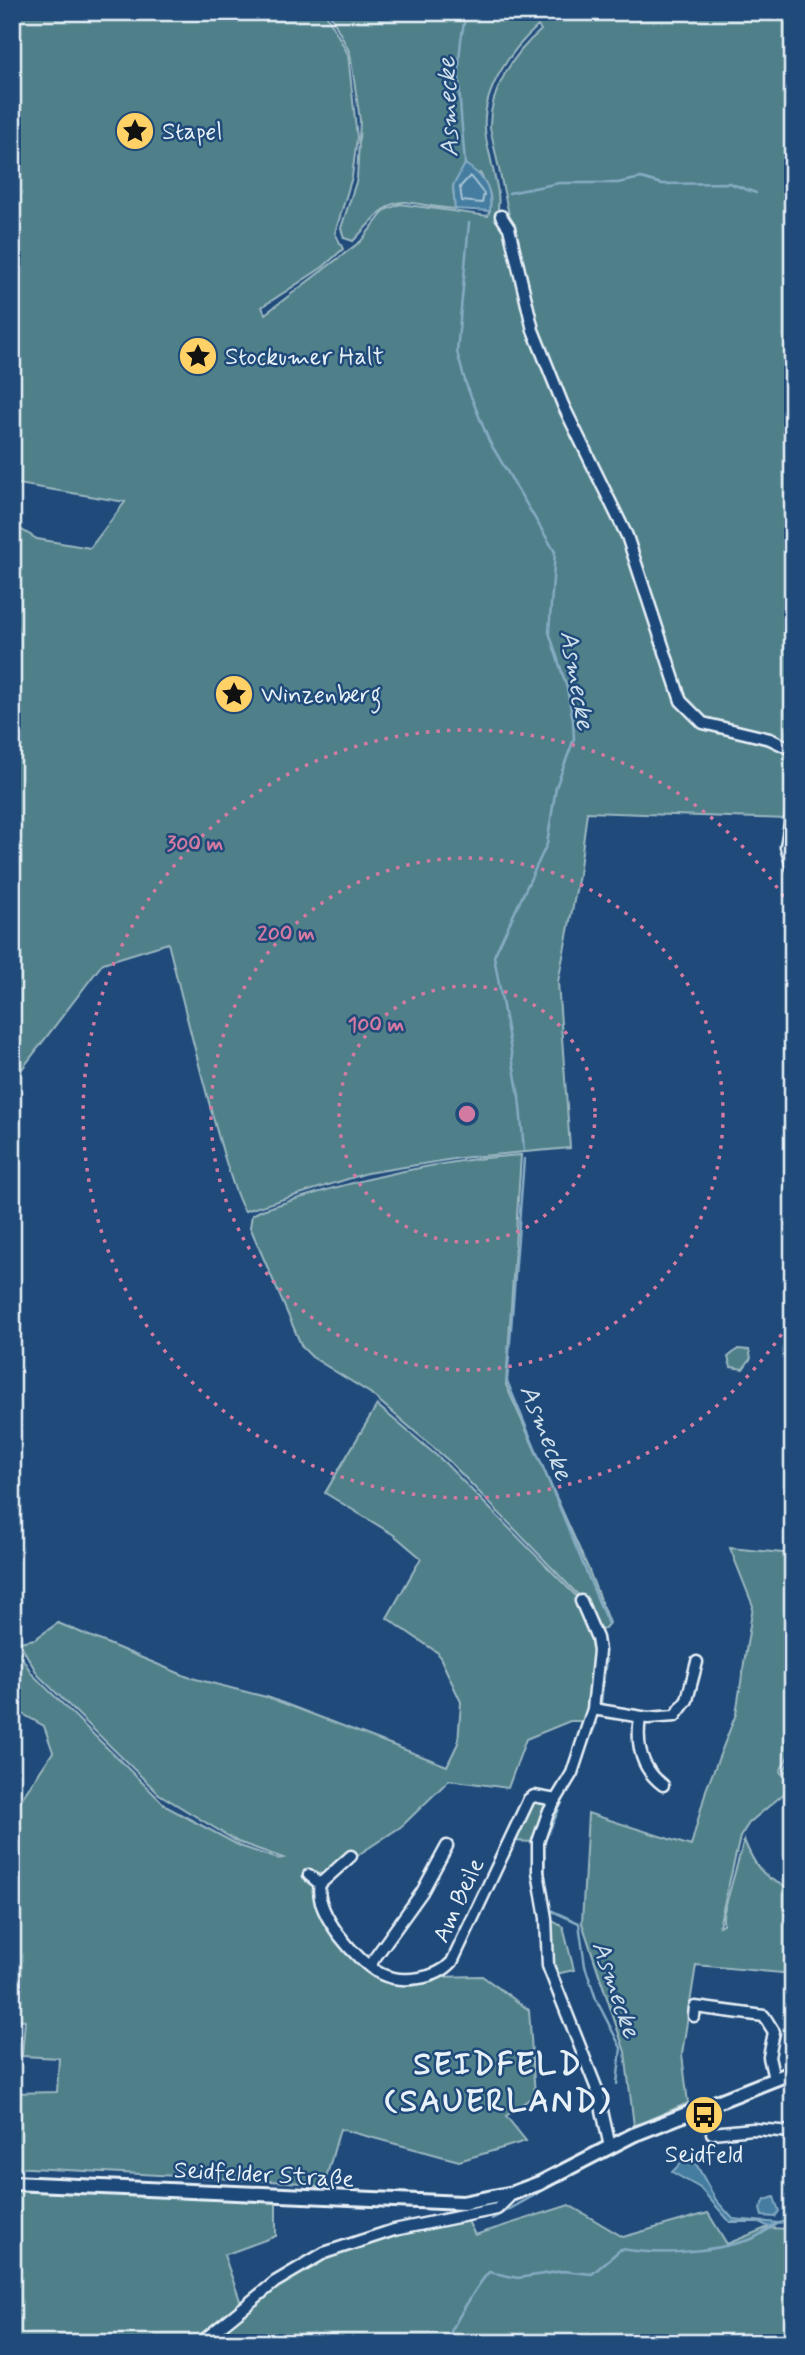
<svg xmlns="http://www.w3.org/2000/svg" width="805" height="2355" font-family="Mynerve,sans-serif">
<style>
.green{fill:#50808a;stroke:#9cb8c1;stroke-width:2;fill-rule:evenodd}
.water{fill:#457da0;stroke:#86abc3;stroke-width:2}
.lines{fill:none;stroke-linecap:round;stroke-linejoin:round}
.shore{stroke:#a7c3d5;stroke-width:2}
.stream{stroke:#86abc3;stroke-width:2.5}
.minor-casing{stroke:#e8f1f8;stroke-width:15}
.major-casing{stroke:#e8f1f8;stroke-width:18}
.minor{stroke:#1f4a7a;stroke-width:10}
.major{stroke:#1f4a7a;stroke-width:12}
.ring{fill:none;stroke:#d37aa2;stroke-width:3.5;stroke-dasharray:3.5 7}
.labels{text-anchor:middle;stroke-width:5;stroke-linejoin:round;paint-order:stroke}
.poi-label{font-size:24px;fill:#e8f1f8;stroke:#1f4a7a;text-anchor:start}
.street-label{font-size:24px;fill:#e8f1f8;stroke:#1f4a7a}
.water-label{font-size:26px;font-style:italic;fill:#d0e0eb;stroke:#1f4a7a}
.district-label{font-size:32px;font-weight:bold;letter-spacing:2px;fill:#e8f1f8;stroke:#1f4a7a}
.centre{fill:#d37aa2;stroke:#1f4a7a;stroke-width:3.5}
.ring-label{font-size:21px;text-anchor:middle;font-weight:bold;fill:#d37aa2;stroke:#1f4a7a;stroke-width:5;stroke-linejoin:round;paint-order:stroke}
</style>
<rect width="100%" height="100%" fill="#1f4a7a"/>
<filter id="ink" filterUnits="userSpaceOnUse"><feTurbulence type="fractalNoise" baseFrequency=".0143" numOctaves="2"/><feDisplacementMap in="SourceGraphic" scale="14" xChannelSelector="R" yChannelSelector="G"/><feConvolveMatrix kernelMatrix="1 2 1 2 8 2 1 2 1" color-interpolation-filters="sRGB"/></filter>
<g filter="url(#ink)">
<path class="green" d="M12 12H325L348 54 357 138 352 177 335 233 343 249 323 267 262 307 265 314 361 241 385 210 400 204 488 216C494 198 489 189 480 173L453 186 455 209C394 204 402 186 356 238L353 241 344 238 341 228 357 179 360 120 350 53 329 12H793V788L786 819 587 812 579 875 558 982 570 1148 460 1158 367 1173 245 1211C229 1195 178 980 168 943L103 963 12 1082V524L37 539 90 548 125 502 12 483ZM538 26 541 30C513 54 489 91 490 128L531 316 503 222 496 218C502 200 496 183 492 165 490 153 485 140 485 128 482 90 511 50 538 26Z
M521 1155 506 1385 588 1568 609 1623 604 1629 596 1631 583 1600 449 1461 370 1393 312 1357 302 1347 250 1227 252 1215 262 1210C345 1182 433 1160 521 1155Z
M738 1349 749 1350 751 1358 743 1369 731 1367 728 1357Z
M377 1405 444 1462 581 1601 595 1639 589 1721H570L526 1739 508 1788 449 1780 402 1826 326 1876 318 1873C307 1918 354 1949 382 1978L482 1976 529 2010 535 2095 506 2116 526 2141 459 2161 340 2129 323 2189 304 2183 12 2167V2093L57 2092 59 2058 22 2056 25 2020 12 2019V1813L53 1752 44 1726 12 1708V1641L32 1674 167 1807 240 1846 278 1859 283 1858 238 1842 159 1794 38 1675 19 1642 35 1639 58 1623 188 1677 270 1698 447 1766 458 1743 461 1702 438 1653 387 1618 421 1558 394 1535 325 1493Z
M730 1548 793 1554V1748L780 1771 782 1774 793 1754V1786L749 1823 740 1837 719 1926 723 1924V1915L744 1840C753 1862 762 1879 786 1886L793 1882V1974L696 1965 682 2054 688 2103 634 2126 625 2052 582 1923 588 1813 691 1846 706 1790 736 1714 753 1606Z
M534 1799 548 1801 533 1842 514 1841Z
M551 1920 563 1927 574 1970 556 1974 548 1937Z
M12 2189 276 2200V2236L224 2255 242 2306 315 2260 386 2235 467 2219 475 2235 569 2205 623 2237 708 2213 727 2244 766 2228 793 2229V2343H12Z"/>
<path class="water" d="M465 164C485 177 492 187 490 211L455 209 453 186Z
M683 2161 695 2162 716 2200 733 2219 779 2223 769 2227 759 2222H730L700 2188 672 2172Z
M774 2197 779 2211 775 2217 762 2216 760 2209 765 2200Z"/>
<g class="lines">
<path class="shore" d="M470 176 484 194 482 203 462 201 460 187Z"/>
<path class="stream" d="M465 165C462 115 452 61 467 12
M509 193 559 183H618L641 178 662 184 729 183 756 193
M469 223 457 352 466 384 489 441 555 552 549 632 567 688 573 721 574 739 556 787 547 844 494 956 519 1096 524 1150
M524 1159 507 1381 608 1624
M601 1703 606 1659
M581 1759 596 1724
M567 1791 544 1843 545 1882 550 1910 579 1923 585 1966 596 1999 621 2048 617 2084
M492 2219 606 2155
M447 2343C448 2332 480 2281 489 2272L518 2278 563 2271 592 2274 621 2249C661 2256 710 2252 749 2240 764 2235 778 2218 793 2221"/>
<g class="minor-casing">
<path id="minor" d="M501 216 509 228 533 330 563 405 627 536 681 701 703 723 770 739 793 750
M793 805 786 847 793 869
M581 1601 597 1638 599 1651 593 1709 572 1773 548 1813 538 1842V1872L546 1918 548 1966 598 2092 610 2147
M593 1709 648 1718 675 1716 687 1700 697 1662
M640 1718C636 1744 640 1768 663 1785
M309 1875 320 1884C313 1912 358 1963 381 1974 402 1984 437 1979 452 1962L529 1799 534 1796 556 1800
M320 1884 351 1856
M369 1966 422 1892 447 1846
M694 2016 695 2007 764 2016 774 2032 769 2057 774 2079
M712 2133 753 2129 793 2132
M200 2343 275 2282 324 2253 394 2230 497 2209 513 2193"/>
</g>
<g class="major-casing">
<path id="major" d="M12 2183 463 2203 513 2193 540 2183 633 2135 793 2072"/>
</g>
<use href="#minor" class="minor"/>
<use href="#major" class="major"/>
</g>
</g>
<g class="ring">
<circle cx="467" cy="1114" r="128"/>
<circle cx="467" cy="1114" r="256"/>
<path d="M793 1317A384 384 0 1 1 793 911"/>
</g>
<defs>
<g id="sight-disc" transform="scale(2.0125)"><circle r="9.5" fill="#ffd166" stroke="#1f4a7a"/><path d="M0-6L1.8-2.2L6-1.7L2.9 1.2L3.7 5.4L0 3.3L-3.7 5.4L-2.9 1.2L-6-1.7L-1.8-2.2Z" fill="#111"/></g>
<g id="bus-disc" transform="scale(2.0125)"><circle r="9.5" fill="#ffd166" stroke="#1f4a7a"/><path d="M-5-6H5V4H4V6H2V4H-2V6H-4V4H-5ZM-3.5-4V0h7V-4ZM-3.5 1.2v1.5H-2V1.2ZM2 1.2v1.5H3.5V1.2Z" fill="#111"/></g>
</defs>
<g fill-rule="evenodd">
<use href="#sight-disc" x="135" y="131"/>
<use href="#sight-disc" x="198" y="356"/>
<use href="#sight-disc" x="234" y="694"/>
<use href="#bus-disc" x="704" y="2115"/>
</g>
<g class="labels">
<g class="poi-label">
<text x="162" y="139">Stapel</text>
<text x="225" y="364">Stockumer Halt</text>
<text x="261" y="702">Winzenberg</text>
<text x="704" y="2162" text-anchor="middle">Seidfeld</text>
</g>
<g class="street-label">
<text transform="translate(458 1900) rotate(-65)" y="8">Am Beile</text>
<text transform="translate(264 2174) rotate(3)" y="8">Seidfelder Straße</text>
</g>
<g class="water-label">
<text transform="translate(447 107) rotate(-92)" y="9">Asmecke</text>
<text transform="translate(578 680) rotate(80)" y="9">Asmecke</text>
<text transform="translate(547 1432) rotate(68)" y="9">Asmecke</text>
<text transform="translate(617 1989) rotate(71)" y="9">Asmecke</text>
</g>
<g class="district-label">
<text x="498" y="2074">SEIDFELD<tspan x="498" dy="37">(SAUERLAND)</tspan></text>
</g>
</g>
<circle cx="467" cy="1114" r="10" class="centre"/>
<g class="ring-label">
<text x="195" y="850">300 m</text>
<text x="286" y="940">200 m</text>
<text x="376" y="1031">100 m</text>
</g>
<rect width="805" height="2355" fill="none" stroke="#1f4a7a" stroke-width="42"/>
<rect x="21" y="21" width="763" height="2313" fill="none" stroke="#e8f1f8" stroke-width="2.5" filter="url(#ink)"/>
</svg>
